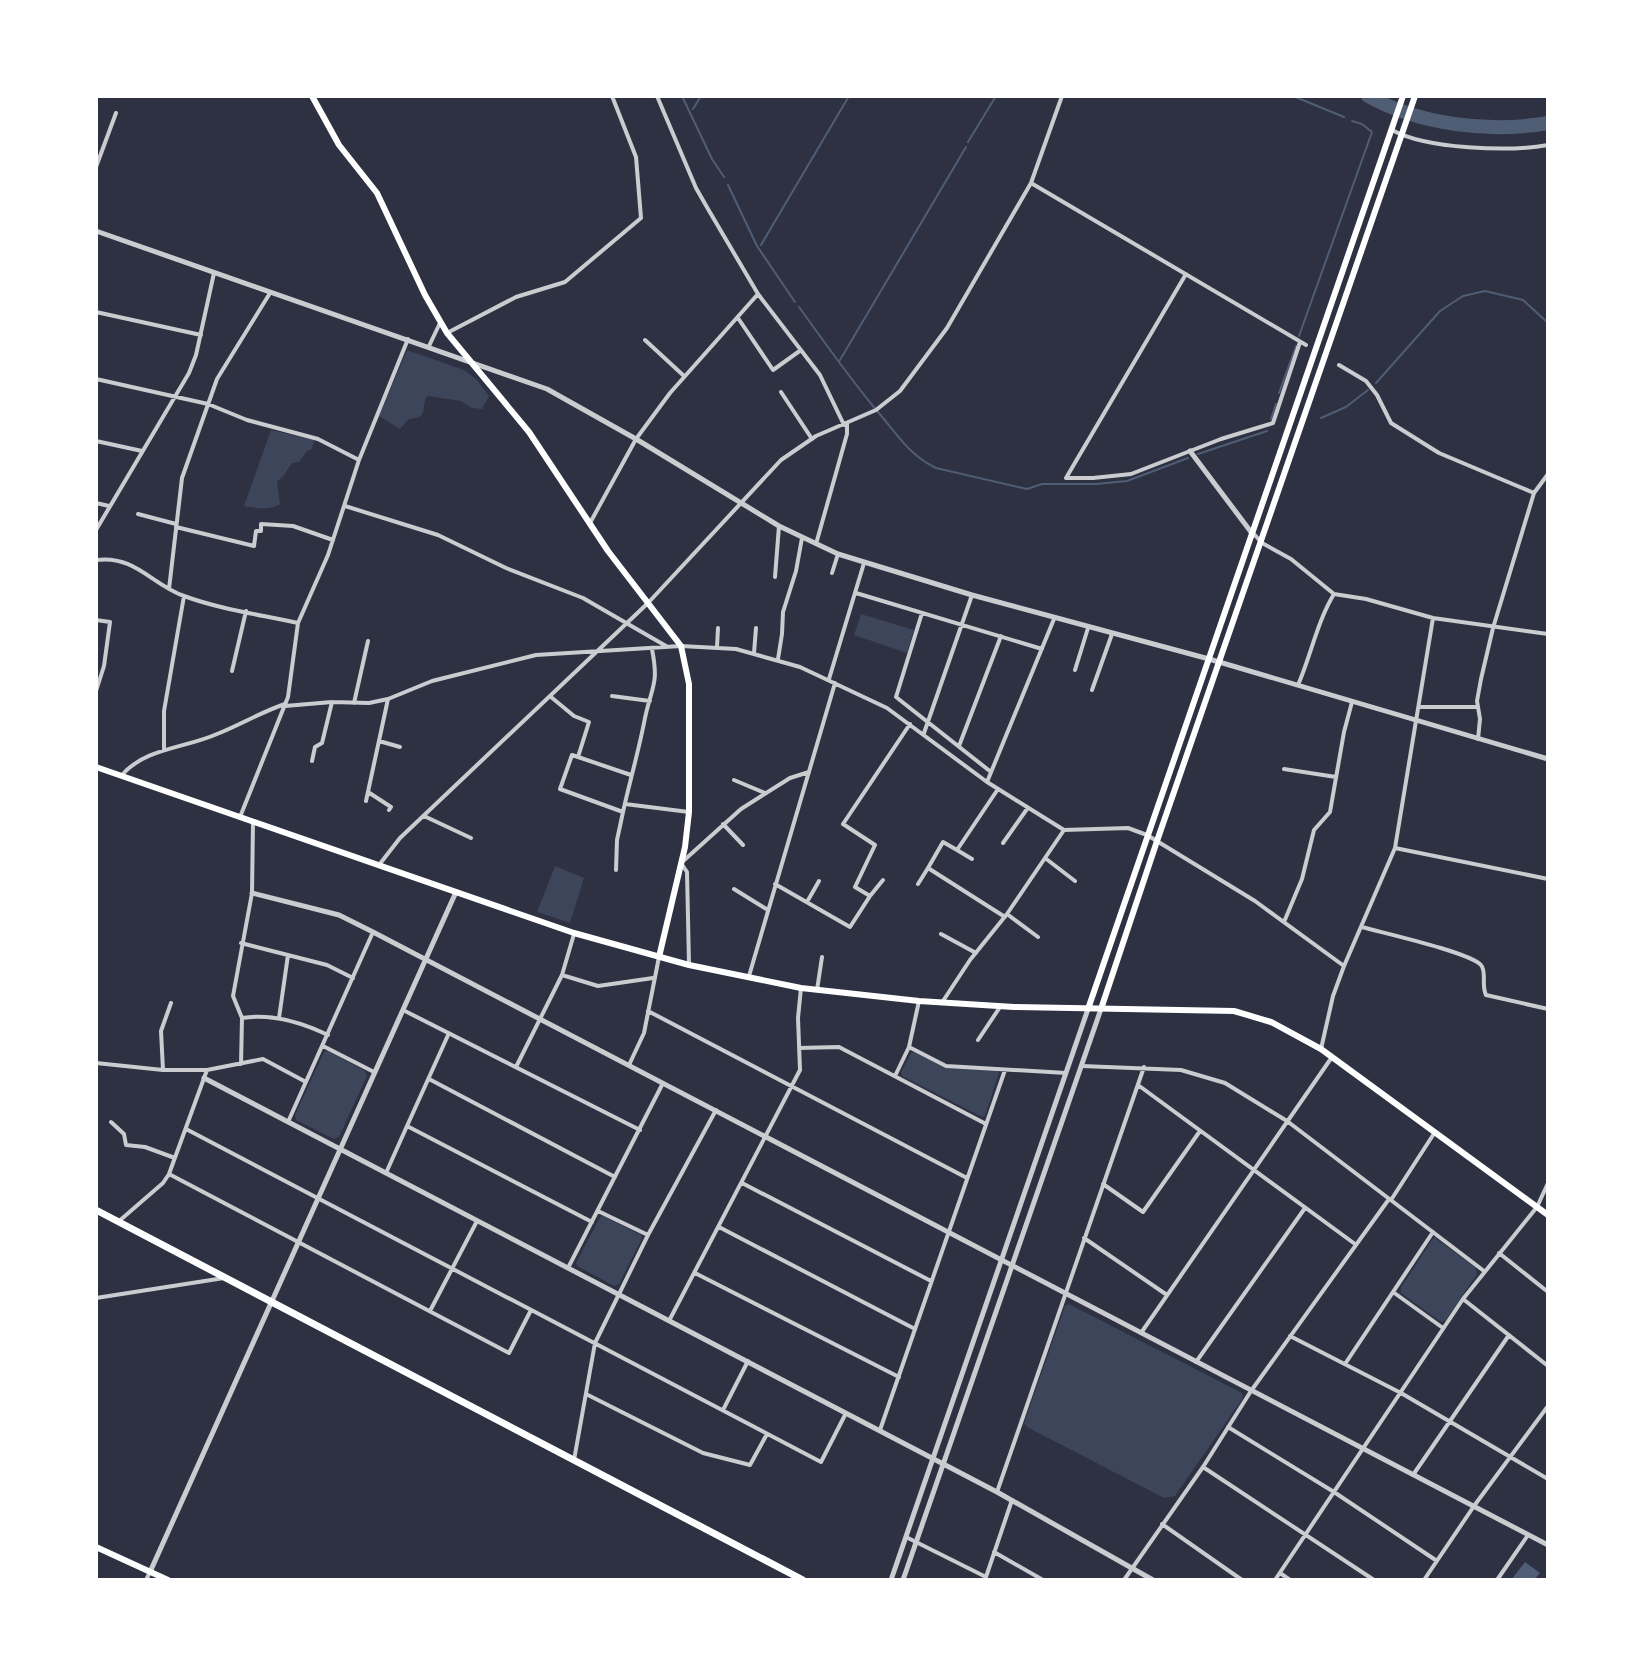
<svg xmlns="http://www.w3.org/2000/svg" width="1644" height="1676" font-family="Lato,sans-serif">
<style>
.green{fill:#3c4559}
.water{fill:#4f5d75}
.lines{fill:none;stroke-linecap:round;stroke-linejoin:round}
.stream{stroke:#4f5d75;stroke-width:2}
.river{stroke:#4f5d75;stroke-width:14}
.minor{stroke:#caccd0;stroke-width:4}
.tertiary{stroke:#caccd0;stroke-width:5}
.secondary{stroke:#fff;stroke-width:6}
.primary{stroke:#fff;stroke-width:6}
.trunk{stroke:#fff;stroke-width:7}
</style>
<rect width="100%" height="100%" fill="#2d3142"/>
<path class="green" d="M407 350 464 370 476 379 489 396 482 409 472 408 461 401 427 396C420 409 430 417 409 419L400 429 379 416Z
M271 430 314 440 312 449 307 451 299 462 292 463 282 478 277 481 280 504C271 511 255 508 244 506Z
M861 614 914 630 907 653 854 635Z
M555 866 584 878 570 923 537 912Z
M328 1051 365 1071 367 1076 339 1137 334 1139 296 1120 295 1115 324 1052Z
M914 1052 945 1068 997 1071 999 1073 985 1116 982 1117 902 1076 901 1072 911 1053Z
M603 1216 641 1235 642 1238 619 1284 614 1286 577 1266 576 1263 600 1217Z
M1434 1237 1475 1267 1477 1274 1446 1320 1441 1322 1401 1293V1287Z
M1069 1304 1242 1393 1243 1398 1175 1496 1164 1498 1027 1427 1024 1423 1065 1306Z"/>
<path class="water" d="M1525 1562 1540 1573 1534 1580H1511Z"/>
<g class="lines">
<path class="stream" d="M682 96 712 159 724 177
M1293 96 1344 117
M693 109 701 96
M968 142 996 96
M728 185 757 246 795 302
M761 245 849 96
M799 307C825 343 850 379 878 412 897 434 909 455 936 468L1027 489 1042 484H1096L1127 481 1188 458
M1299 336 1372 132 1362 124 1352 121
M840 360 966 147
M1376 383 1440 311 1463 296 1485 291 1523 300 1548 323
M1279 393 1296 346
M1321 418 1346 407 1368 390
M1271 419 1276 404
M1198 454 1267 431"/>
<path class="river" d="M1368 96C1420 125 1490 133 1548 123"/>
<path class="minor" d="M657 96 696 188 708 209 758 294 820 375 844 425
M1392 130C1426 149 1509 152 1548 145
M96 167 116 113
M1031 183 1306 345
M1186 274 1066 478H1093L1131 474 1221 439 1273 423 1300 342
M96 312 201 335
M738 318 773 370 801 350
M447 333 516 297 565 282 641 218 636 157 612 96
M645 340 684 376
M429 346 440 323
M1339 365 1366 381 1377 395 1391 423 1439 453 1534 493
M96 379 208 404 247 420 318 439 359 460
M781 392 812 439
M96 441 142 451
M96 503 109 506
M345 506 438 535 506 568 583 598 666 646
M138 514 176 524
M590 523 636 439 670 393 758 294
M176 527 254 546 256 531H261V524L293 526 333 540
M96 530 189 373 196 355 214 273
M1253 533 1262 543 1291 559 1334 594 1366 599 1433 618 1548 634
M816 544 847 434V424
M96 560C135 555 151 584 184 596 219 609 262 615 298 623
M832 573 838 554
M775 577 779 526
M169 589 182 478 217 379 270 293
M856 593 1042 649
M922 613 896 697 991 772
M96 620 110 622 104 666 96 691
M717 647 718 628
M754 653 756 628
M778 659 782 634 783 612 796 571 802 538
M1075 670 1088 628
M232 671 246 611
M829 679 864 563
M1298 685C1311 655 1317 622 1334 594
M1092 690 1112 634
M612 696 650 701
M551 697 574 716 589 722 578 757 572 755 560 789 623 812 617 840 616 870
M354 703 368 641
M285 706 332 702 369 703 388 699 432 681 536 655 681 646 736 649 800 667 887 708 987 782 1064 830 1128 828 1147 835 1255 901 1344 966
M1420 707H1477
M924 733 972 595
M1478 739 1480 719 1477 701 1481 679 1493 628 1534 493 1548 474
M379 741 400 747
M959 746 1001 636
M164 750V711L184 596
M578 757 631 775
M312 761 315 747 322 743 332 702
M1284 769 1336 777
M122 775C145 748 186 748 217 734 240 725 261 712 285 704
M734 780 765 793
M987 782 1054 619
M998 789 957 850 943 842 928 868 1005 917
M368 792 391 807 389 810
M366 801 388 699
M625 804 689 812
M623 812C630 780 639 750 645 718 652 685 659 685 652 649
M424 816 471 838
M240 817 288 697 298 623 328 555 359 460 408 339
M723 824 743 845
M1003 843 1027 809
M1395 848 1548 879
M957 850 972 859
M1045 858 1075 881
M379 865 400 838 648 603 781 460 816 436 876 410 900 391 947 328 1031 183 1062 96
M775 884 850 927 870 896 855 887 875 845 843 824 910 724
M918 884 928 868
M734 889 768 910
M870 896 883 880
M807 902 819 881
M1007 914 1038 937
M1284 922 1302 879 1314 830 1330 812 1344 732 1352 702
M1362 927C1383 933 1469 952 1481 965 1487 972 1481 985 1486 995L1548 1009
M941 934 976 953
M241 943 327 965 353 978
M689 964 687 872 681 863 741 809 790 778 809 772
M562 975 598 986 653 978
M749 976 835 683
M817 990 822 957
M943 1001 970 960 1007 914 1064 830
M403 1010 640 1130
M648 1011 967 1178
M242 1018C272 1013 301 1022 328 1035
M279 1018 288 955
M449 1033 407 1126 592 1222
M978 1040 1000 1007
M323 1046 374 1072
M909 1047 946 1066 1066 1073
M799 1048 839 1047 986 1124
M1321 1049 1333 996 1344 966 1395 848 1433 618
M96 1063 163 1070H207L263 1059 306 1082
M241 1064 242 1018 233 996 252 893 253 823
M629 1065 644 1033 659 957
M1082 1066 1181 1070 1225 1083 1287 1121 1484 1271
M516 1067 562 975 574 934
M163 1070 161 1031 171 1003
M895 1076 909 1047 919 1001
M429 1079 615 1177
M1138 1085 1355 1244
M111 1122 124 1134 126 1145 145 1147 175 1158
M288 1122 373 932
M186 1129 821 1462 846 1413
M386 1173 407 1126
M169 1174 509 1353 531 1310
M742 1183 931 1281
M1103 1184 1143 1212 1200 1131
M1391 1200 1435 1132
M598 1211 648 1235
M118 1222 163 1183 169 1174 207 1070
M719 1227 915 1329
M1084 1238 1167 1295
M1499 1253 1548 1292
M568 1268 663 1083
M695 1273 899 1377
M1393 1292 1443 1328
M96 1298 224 1278
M1463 1299 1548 1366
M430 1311 477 1221
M670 1319 800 1070 798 1018 801 988
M1141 1333 1332 1057
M1290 1336 1401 1393 1548 1479
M1196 1362 1305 1208
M1345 1364 1433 1232
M586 1394 703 1453 750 1465 767 1434
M723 1410 748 1361
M1228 1427 1334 1492 1437 1561
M880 1430 1005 1070
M574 1460 595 1343 648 1235 716 1110
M1203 1467 1374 1580
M1413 1475 1509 1335
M997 1492 1144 1067
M1162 1524 1242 1580
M906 1537 986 1577 1012 1500
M994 1552 1043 1580
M1280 1573 1290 1580
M146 1580 150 1572
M1124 1580 1203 1467 1251 1391 1389 1199
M1275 1580 1463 1299 1537 1207 1548 1183
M1424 1580 1474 1506 1548 1406
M1497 1580 1528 1535"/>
<path class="tertiary" d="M96 231 547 389 636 439 779 526 838 554 972 595 1209 659 1548 759
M1190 451 1251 532
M252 893 339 915 373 932 1548 1545
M204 1078 997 1492 1153 1580
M150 1572 456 892
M891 1580 1088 1009
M903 1580 1101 1009"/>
<path class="secondary" d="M312 96 339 145 377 193 425 295 447 333 529 432 608 551 681 646 689 684V812L685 847 659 957
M96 767 574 933 689 965 801 988 919 1001 1014 1007 1234 1011 1271 1022 1321 1049 1548 1215
M1088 1009 1403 96
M1101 1009 1157 841 1415 96"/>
<path class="primary" d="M96 1547 168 1580"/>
<path class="trunk" d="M96 1210 803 1580"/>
</g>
<rect width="1644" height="1676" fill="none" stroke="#ffffff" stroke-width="196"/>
</svg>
